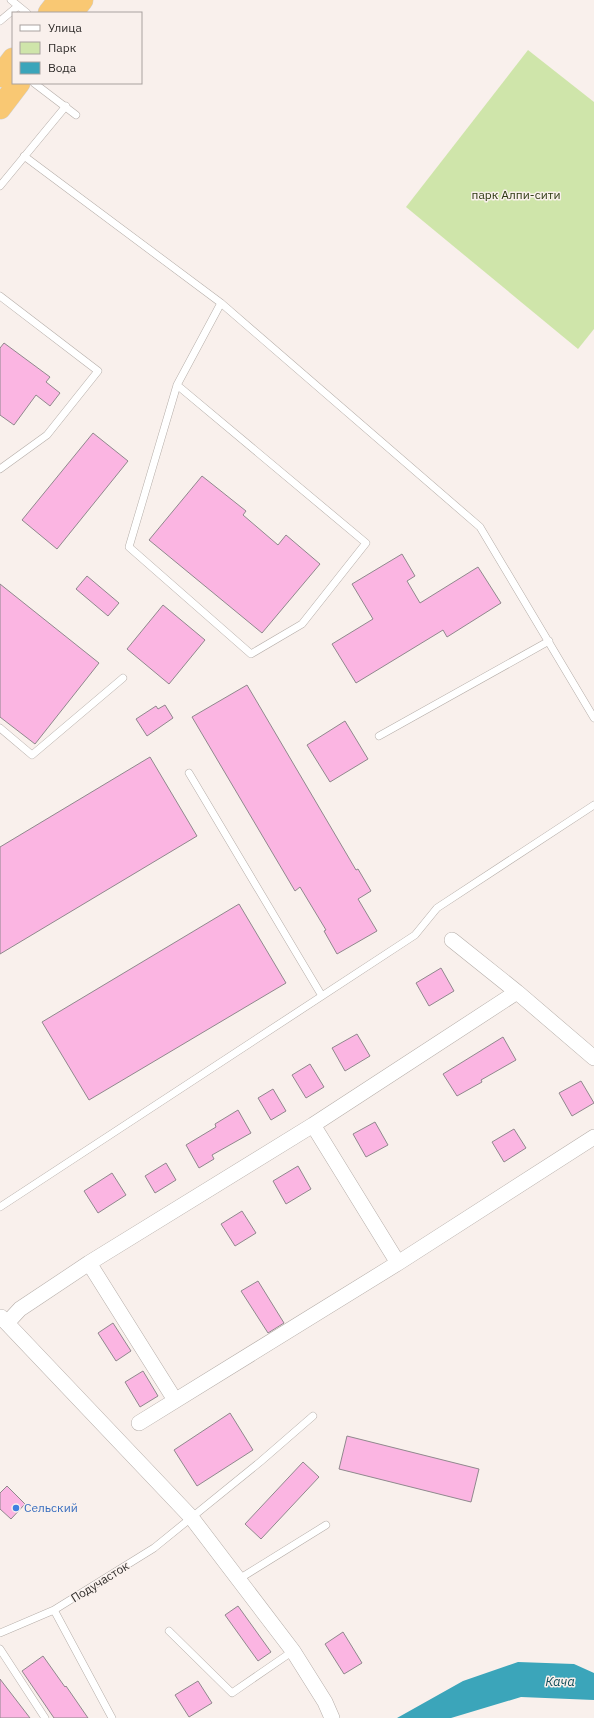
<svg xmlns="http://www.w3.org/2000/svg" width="594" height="1718" font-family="'IBM Plex Sans',sans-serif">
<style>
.green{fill:#cfe5aa}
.water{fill:#3ba5ba}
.building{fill:#fbb5e2;stroke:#90888d}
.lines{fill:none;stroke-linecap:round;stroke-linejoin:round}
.lane-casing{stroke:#b5ada8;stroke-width:8}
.street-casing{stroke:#b5ada8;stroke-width:16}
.highway-casing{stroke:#d1d1d0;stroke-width:23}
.lane{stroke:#fff;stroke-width:7}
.street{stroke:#fff;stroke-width:15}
.highway{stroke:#f9c873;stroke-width:22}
.shop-dot{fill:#3f7fe0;stroke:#f9f0ec;stroke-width:1.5}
.labels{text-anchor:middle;stroke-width:3;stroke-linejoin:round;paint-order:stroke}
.park-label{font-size:12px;fill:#2c3811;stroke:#f9f0ec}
.shop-label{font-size:12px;fill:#366cbe;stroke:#f9f0ec;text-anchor:start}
.street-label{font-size:12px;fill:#302d2b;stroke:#f9f0ec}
.water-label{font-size:13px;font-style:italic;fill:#15505c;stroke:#f9f0ec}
</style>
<rect width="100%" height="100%" fill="#f9f0ec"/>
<path class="green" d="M528 50 594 102V329L578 349 406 207Z"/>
<path class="water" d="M518 1662 574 1664 594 1673V1700L521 1697 451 1718H397L463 1681Z"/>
<path class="building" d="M4 343 50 377 46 382 60 393 50 406 36 395 14 425 0 415V348Z
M93 433 128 461 57 549 22 520Z
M202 476 246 511 243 515 278 545 286 535 320 564 262 633 149 540Z
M402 554 415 576 407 581 420 603 478 567 501 603 447 637 443 630 356 683 332 644 373 619 352 584Z
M87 576 119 603 108 616 76 589Z
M0 584 99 663 35 744 0 717Z
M163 605 205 640 169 684 127 649Z
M247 685 356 870 358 869 371 891 358 899 377 931 337 954 324 931 326 930 300 887 295 891 192 717Z
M165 705 173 718 147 736 136 719 156 706 158 709Z
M345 721 368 759 330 782 307 745Z
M150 757 197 836 0 954V847Z
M239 904 286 983 89 1100 42 1022Z
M441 968 454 991 429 1006 416 983Z
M357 1034 370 1056 345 1071 332 1048Z
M503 1037 516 1060 481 1080 482 1082 457 1096 443 1074Z
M310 1064 324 1087 306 1098 292 1075Z
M581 1081 594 1103 572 1116 559 1093Z
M273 1089 286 1111 271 1120 258 1098Z
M238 1110 251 1133 212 1155 214 1159 199 1168 186 1145 216 1127 215 1124Z
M375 1122 388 1145 366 1157 353 1134Z
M514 1129 526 1148 504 1162 492 1142Z
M166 1163 176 1180 155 1193 145 1176Z
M298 1166 311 1189 286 1204 273 1181Z
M112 1173 126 1195 98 1213 84 1191Z
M242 1211 256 1233 235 1246 221 1224Z
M258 1281 284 1323 268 1333 241 1291Z
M113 1323 131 1351 116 1361 98 1333Z
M143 1371 158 1396 140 1407 125 1382Z
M230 1413 253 1450 197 1486 174 1450Z
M347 1436 479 1469 471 1502 339 1469Z
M303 1462 319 1477 261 1539 245 1524Z
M7 1486 25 1504 11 1519 0 1509V1493Z
M238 1606 271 1652 258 1661 225 1615Z
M343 1632 362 1663 344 1674 325 1644Z
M43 1656 65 1687 66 1686 88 1718H54L22 1671Z
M0 1679 30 1718H0Z
M198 1681 212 1703 189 1717 175 1695Z"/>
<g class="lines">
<g class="lane-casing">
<path id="lane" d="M11 0 27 13
M0 21 18 6
M34 83 76 115
M24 156 221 303 480 527 594 718
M0 186 66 106
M0 296 98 371 47 435 0 469
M177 385 366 543 302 624 251 654 129 547 177 385 221 303
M0 728 32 755 123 678
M379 736 549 641
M189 773 322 996
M0 1207 415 935 437 908 594 805
M239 1579 326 1525
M54 1610 112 1718
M169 1631 232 1693 293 1651
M0 1633 54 1610 154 1548 260 1462 313 1416
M0 1649 45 1718"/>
</g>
<g class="street-casing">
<path id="street" d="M452 940 517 992 594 1058
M313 1125 398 1263
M89 1263 175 1400
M1 1317 191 1517 293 1651 325 1702 332 1718
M7 1323 20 1309 89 1263 313 1125 517 992
M139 1423 398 1263 594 1137"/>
</g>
<g class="highway-casing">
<path id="highway" d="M49 13 59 0
M72 13 82 0
M0 76 13 59
M0 108 19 83"/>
</g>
<use href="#lane" class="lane"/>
<use href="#street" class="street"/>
<use href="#highway" class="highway"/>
</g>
<circle class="shop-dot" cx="16" cy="1508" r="4"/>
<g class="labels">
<g class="park-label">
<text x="516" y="199">парк Алпи-сити</text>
</g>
<g class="shop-label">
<text x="24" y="1512">Сельский</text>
</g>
<g class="street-label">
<text transform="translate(100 1582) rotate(-32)" y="4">Подучасток</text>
</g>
<g class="water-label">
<text x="560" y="1686">Кача</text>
</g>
</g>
<rect x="12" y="12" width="130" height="72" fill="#f9f0ec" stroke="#a9a29f"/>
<rect x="20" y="25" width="20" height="6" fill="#ffffff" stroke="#a9a29f"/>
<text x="48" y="32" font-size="12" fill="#302d2b">Улица</text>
<rect x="20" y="42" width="20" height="12" fill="#cfe5aa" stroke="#a9a29f"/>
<text x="48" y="52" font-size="12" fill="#302d2b">Парк</text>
<rect x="20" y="62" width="20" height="12" fill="#3ba5ba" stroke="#a9a29f"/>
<text x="48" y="72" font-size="12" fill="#302d2b">Вода</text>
</svg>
